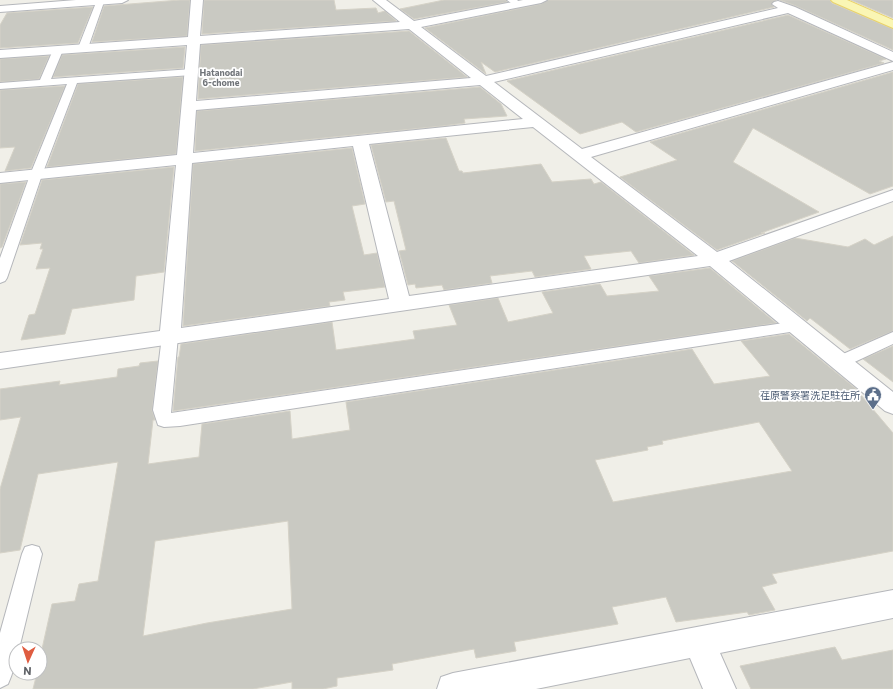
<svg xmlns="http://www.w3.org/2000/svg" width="893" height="689" font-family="Commissioner,'Noto Sans JP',sans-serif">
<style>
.building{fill:#c9c9c2;stroke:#d5d2c7;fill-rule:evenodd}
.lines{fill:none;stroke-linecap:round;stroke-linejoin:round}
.service-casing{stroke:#b5b7bb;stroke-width:2}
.minor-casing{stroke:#b5b7bb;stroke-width:2}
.primary-casing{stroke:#e9d269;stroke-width:2}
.service{fill:#fff;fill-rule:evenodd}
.minor{fill:#fff;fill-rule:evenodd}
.primary{fill:#faf6b4;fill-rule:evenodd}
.labels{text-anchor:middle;stroke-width:3.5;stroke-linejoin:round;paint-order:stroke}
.far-neighbourhood-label{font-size:9px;font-weight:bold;fill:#707479;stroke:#fff}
.service-label{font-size:10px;fill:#4e5e75;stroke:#fff;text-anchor:end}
</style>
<rect width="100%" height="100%" fill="#f0efe8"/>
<path class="building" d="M180 0H190L187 36 92 42 104 6Z
M204 0H334L336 10 376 8 378 13 385 11 396 21 202 34Z
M444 0H506L507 2 414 19 400 9Z
M548 0H776L771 4 774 7 495 72 481 62 486 74 425 28 541 4Z
M780 0H830L832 3 893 29V50L796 6Z
M851 0H893V18Z
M93 7 78 43 0 48V25L7 13Z
M788 15 886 59 879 61 884 63 636 132 622 122 580 134 507 81Z
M409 31 467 77 198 99 201 45Z
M185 47 183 68 53 77 62 55Z
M49 56 39 79 0 82V59Z
M893 72V186L870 194 753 128 733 162 819 212 761 233H765L717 250 620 177 677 160 650 142Z
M183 77 176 154 47 167 78 84Z
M65 86 31 168 5 171 15 147 0 148V90Z
M480 87 501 104 507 116 464 119 465 123 442 126 195 151 197 111Z
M446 138 459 171H462L463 173 541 164 552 182 591 179 594 184 601 182 694 255 639 263 631 251 584 256 591 269 535 277 532 271 490 276 492 283 444 290 442 285 416 288 415 284 408 285 399 251 406 250 394 201 386 202 371 145Z
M352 148 365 204 352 206 364 255 377 253 385 287 343 292 345 300 329 302 330 306 183 326 193 164Z
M174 167 164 272 136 276 134 300 72 309 65 334 21 340 29 315 35 314 50 268 36 269 43 249H40L42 243 20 245 42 180Z
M26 182 2 247 0 248V184Z
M893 236V331L850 349 810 318 807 321 732 261 795 238 848 247 865 239 874 245Z
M710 268 776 323 173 411 178 357H179L181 344 332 322 336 350 415 339 413 331 457 325 449 305 498 298 508 322 553 313 542 292 600 284 607 296 659 291 649 276Z
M789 334 855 388 893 433V551L772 574 777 583 762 587 775 610 749 615 747 612 676 622 666 597 612 607 618 624 514 642 516 651 476 658 474 649 392 664 393 670 337 678V686L323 689H292V682L253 689H33L37 673H40V658L52 604 75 601 79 584 98 581 118 462 38 474 20 550 0 553V489L21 417 0 420V389L60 381 59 385 117 377 118 369 139 366 140 363 158 361 152 410 155 420H153L148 464 199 457 202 424 290 411 292 439 350 430 346 402 692 349 714 384 770 376 741 341ZM759 422 792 471 613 502 595 460 648 450 647 447 663 444 662 441ZM288 521 292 609 207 623 143 636 155 541Z
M893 346V382L863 359Z
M835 647 842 660 893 650V689H751L740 666Z"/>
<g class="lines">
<g class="service-casing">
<path id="service" d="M97 0H102L104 2 88 48 86 50H80L78 48Z
M507 0H517L522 4 521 6H515Z
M58 47 63 50 51 79 192 69 197 72 192 75 77 83 42 175 7 278 5 281 0 283V258L30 175 67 84 0 89V83L40 80 53 50Z
M797 321 803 322 805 326 803 330 180 426 164 427 158 425 153 410 162 336 164 332 170 331 176 332 178 336 171 413Z
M893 332V344L846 366 840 368 834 366 832 362 834 358Z
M32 545 39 547 42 554 19 649H16C16 662 13 673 8 684L0 688V633L22 554 25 547Z"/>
</g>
<g class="minor-casing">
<path id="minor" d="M76 0H128L122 3 0 12V6Z
M191 0H203L200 36 400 22 373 0H386L414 21 523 0H547L541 3 421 27 486 76 778 8 772 4 774 2 778 1 795 7 893 52V61L788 13 494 82 582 149 893 62V70L591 157 717 252 893 190V201L729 261 893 392V414L885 411 710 266 0 369V353L160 331 176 165 0 183V173L177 155 187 45 0 58V50L188 37ZM409 29 471 78 196 101 200 44ZM480 85 523 119 193 153 196 110ZM533 127 698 256 409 296 369 144ZM353 146 389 299 181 328 192 163Z
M893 590V618L720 653 736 689H703L690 658 536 689H437L441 677 453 673Z"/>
</g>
<g class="primary-casing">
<path id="primary" d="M831 0H847L893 20V28L833 2Z"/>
</g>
<use href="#service" class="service"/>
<use href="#minor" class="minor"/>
<use href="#primary" class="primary"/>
</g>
<defs>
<g id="civic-pin" transform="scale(0.9)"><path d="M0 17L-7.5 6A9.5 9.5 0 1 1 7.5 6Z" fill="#5c6f8a" stroke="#fff"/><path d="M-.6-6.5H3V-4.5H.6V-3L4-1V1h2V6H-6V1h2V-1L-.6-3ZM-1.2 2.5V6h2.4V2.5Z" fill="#fff"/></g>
</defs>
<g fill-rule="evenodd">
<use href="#civic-pin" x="873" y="395"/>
</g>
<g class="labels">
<g class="far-neighbourhood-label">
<text x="221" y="76">Hatanodai<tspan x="221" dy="10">6-chome</tspan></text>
</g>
<g class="service-label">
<text x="860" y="399">荏原警察署洗足駐在所</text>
</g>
</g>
<g transform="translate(28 661) rotate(183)"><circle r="19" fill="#ffffff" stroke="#bfc0c2"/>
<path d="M0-3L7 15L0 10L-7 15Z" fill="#df5c40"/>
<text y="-6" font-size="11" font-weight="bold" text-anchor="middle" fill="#5f6267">N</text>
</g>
</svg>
